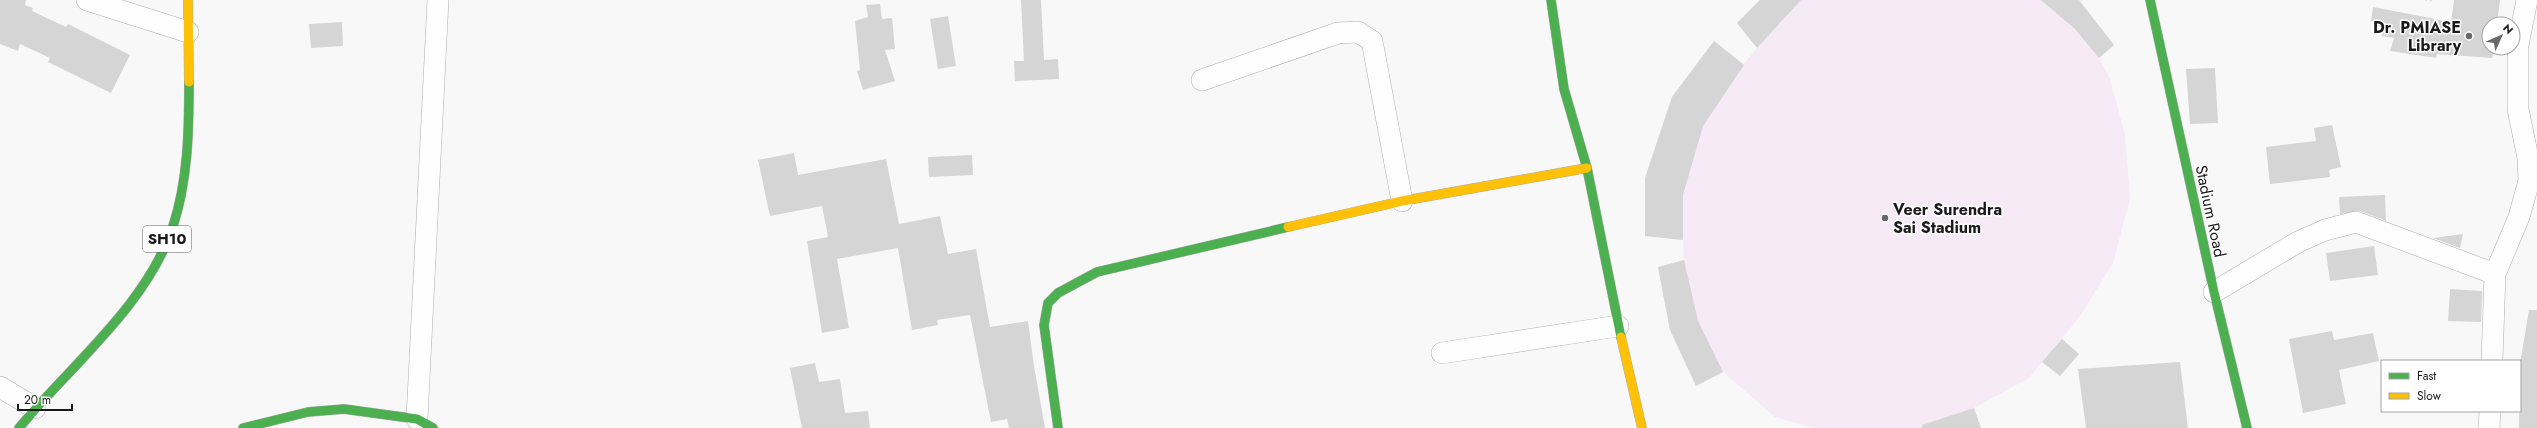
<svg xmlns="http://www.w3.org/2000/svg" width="2537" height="428" font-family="Jost,sans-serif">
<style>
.green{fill:#f5eaf5}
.building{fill:#d6d5d6}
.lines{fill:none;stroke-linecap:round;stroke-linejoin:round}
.street-casing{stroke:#afaeaf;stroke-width:22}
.fast-casing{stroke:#afaeaf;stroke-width:10}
.slow-casing{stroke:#afaeaf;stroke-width:10}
.path{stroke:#e4e3e4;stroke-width:2.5;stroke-dasharray:2 3;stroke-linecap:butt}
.street{stroke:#fefefe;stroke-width:21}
.fast{stroke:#4caf50;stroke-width:9}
.slow{stroke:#ffc107;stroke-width:9}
.poi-dot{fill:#696869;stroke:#fff;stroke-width:1.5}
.labels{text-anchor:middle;stroke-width:3;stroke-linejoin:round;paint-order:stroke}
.shield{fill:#fff;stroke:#5f5f5f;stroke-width:1}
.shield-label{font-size:15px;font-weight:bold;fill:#1b1a1b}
.poi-label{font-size:16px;font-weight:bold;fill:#1b1a1b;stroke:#fff;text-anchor:end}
.street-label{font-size:16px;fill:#1b1a1b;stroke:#fff}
</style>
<rect width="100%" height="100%" fill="#f9f8f9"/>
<path class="green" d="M1760 0H2083L2066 21 2078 32 2094 19 2114 45 2099 58 2110 79 2125 135 2130 199 2113 263 2080 316 2062 339 2079 354 2060 376 2042 362 2029 378 1974 408 1981 428H1814L1775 417 1723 372 1696 386 1670 330 1658 267 1684 260 1683 240 1645 236V178L1672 97 1714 41 1744 64 1757 48 1737 23Z"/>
<path class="building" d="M0 0H26L25 5 33 8 32 11 66 27 68 24 130 55 111 93 48 62 50 58 20 44 18 51 0 44Z
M1021 0H1041L1044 60 1058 59 1059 79 1015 81 1014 61H1024Z
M1760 0H1801L1757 48 1737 23Z
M2041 0H2079L2114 45 2099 58 2075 29Z
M2454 0H2500L2497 24H2489V48H2494L2492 58 2437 54 2436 58 2390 51 2394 38 2382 36 2385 23 2371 21 2373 7 2451 22Z
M880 4 882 19 892 18 895 49 885 50 895 81 863 90 857 71 860 70 855 21 868 17 866 5Z
M948 16 956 66 938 69 930 19Z
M342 22 343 46 311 48 309 24Z
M1714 41 1744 65 1703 126 1683 195V240L1645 236V178L1672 97Z
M2215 68 2218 123 2190 124 2186 69Z
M2332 125 2341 167 2329 170 2330 177 2270 184 2266 147 2316 141 2314 128Z
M794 153 798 175 886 159 899 224 940 216 948 254 976 249 990 327 1028 321 1034 366 1045 428H1009L1007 419 991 422 970 315 937 320 938 325 912 330 898 248 837 259 849 328 822 333 807 241 828 237 822 206 770 216 758 160Z
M972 155 973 175 929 177 928 157Z
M2385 195 2386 221 2360 211 2340 214 2339 197Z
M2463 234 2460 248 2433 238Z
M2374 246 2378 275 2330 281 2326 253Z
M1684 260 1698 321 1723 372 1696 386 1670 330 1658 267Z
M2450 289 2482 291 2481 322 2448 321Z
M2529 310H2537V428H2519L2520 364Z
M2332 331 2334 340 2373 333 2379 361 2339 370 2346 404 2303 413 2289 339Z
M2062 339 2079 354 2060 376 2042 362Z
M2180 362 2188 428H2086L2078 369Z
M815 363 819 382 840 379 845 413 868 411 870 428H802L790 368Z
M1974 408 1981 428H1922V425Z"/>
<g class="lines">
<g class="street-casing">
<path id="street" d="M87 0 188 32
M1202 80 1338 33 1358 32 1372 41 1402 201
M2214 292 2298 242 2325 230 2356 222 2495 274
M1442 353 1618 326
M2492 361 2495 274 2519 217 2529 181 2528 158 2518 109V45L2527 0
M0 387 35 408
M417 419 438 0
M2489 428 2490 411"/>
</g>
<g class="fast-casing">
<path id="fast" d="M1551 0 1564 89 1587 168 1621 337
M2150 0 2214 292 2247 428
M19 428C70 366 148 304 173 226 188 181 189 130 189 82
M243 428 308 412 344 409 417 419 433 428
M1058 428 1044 325 1048 303 1058 293 1097 272 1288 227"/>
</g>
<g class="slow-casing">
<path id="slow" d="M188 0 189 82
M1288 227 1402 201 1587 168
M1621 337 1642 428"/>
</g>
<path class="path" d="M2425 0H2433"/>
<use href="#street" class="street"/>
<use href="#fast" class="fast"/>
<use href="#slow" class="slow"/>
</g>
<g class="poi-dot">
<circle cx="2469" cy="36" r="4"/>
<circle cx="1885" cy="218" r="4"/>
</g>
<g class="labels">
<rect class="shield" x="143" y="226" width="48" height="26" rx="3"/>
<g class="shield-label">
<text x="167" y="244">SH10</text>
</g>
<g class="poi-label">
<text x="2461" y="33">Dr. PMIASE<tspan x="2461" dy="18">Library</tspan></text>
<text x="1893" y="215" text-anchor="start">Veer Surendra<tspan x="1893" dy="18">Sai Stadium</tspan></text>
</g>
<g class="street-label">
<text transform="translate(2211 211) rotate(78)" y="6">Stadium Road</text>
</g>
</g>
<rect x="2381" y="360" width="140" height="52" fill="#ffffff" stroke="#a4a3a4"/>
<rect x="2389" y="373" width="20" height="6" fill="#4caf50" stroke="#a4a3a4"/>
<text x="2417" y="380" font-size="12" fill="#1b1a1b">Fast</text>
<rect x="2389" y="393" width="20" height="6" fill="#ffc107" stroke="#a4a3a4"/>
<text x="2417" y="400" font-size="12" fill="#1b1a1b">Slow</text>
<g transform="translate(2501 36) rotate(45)"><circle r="19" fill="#ffffff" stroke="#a4a3a4"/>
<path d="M0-3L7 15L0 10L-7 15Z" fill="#696869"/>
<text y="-6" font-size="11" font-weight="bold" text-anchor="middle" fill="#1b1a1b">N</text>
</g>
<path d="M18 404v6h54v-6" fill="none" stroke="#1b1a1b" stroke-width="2"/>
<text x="24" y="404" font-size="12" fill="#1b1a1b" stroke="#ffffff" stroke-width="3" paint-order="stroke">20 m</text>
</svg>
